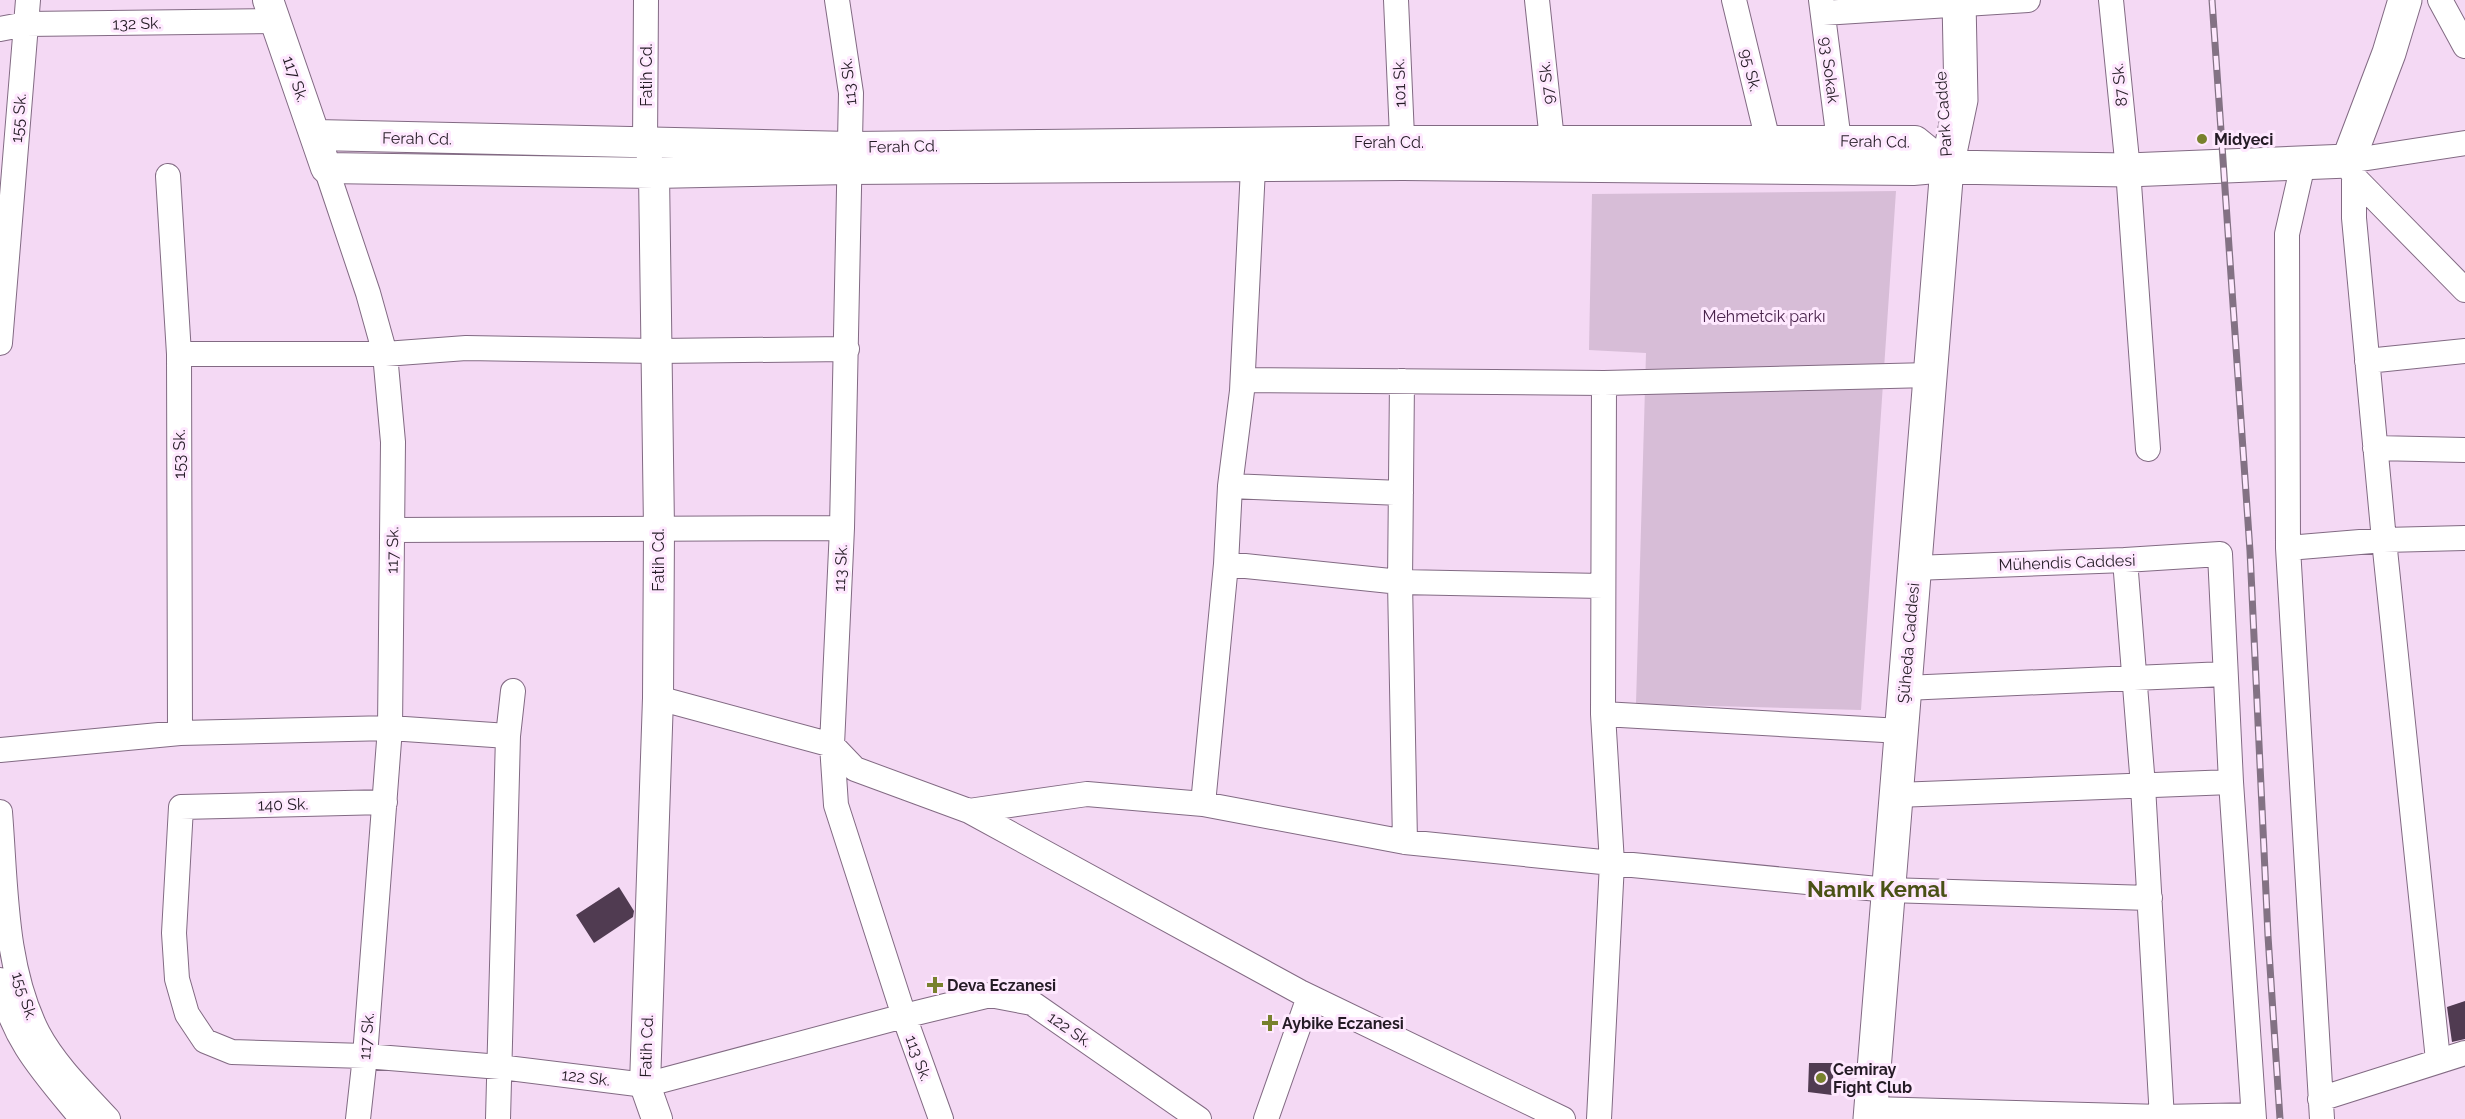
<svg xmlns="http://www.w3.org/2000/svg" width="2465" height="1119" font-family="Raleway,sans-serif">
<style>
.green{fill:#d7bdd7}
.building{fill:#503b51}
.lines{fill:none;stroke-linecap:round;stroke-linejoin:round}
.minor-casing{stroke:#826a83;stroke-width:26}
.tertiary-casing{stroke:#826a83;stroke-width:32}
.secondary-casing{stroke:#826a83;stroke-width:35}
.minor{stroke:#fff;stroke-width:24}
.tertiary{stroke:#fff;stroke-width:30}
.secondary{stroke:#fff;stroke-width:33}
.rail-casing{stroke:#837284;stroke-width:7}
.rail{stroke:#fee8fe;stroke-width:4.5;stroke-dasharray:14;stroke-linecap:butt}
.poi-dot{fill:#78812d;stroke:#fee8fe;stroke-width:2}
.labels{text-anchor:middle;stroke-width:6;stroke-linejoin:round;paint-order:stroke}
.street-label{font-size:16px;fill:#241b25;stroke:#fee8fe}
.poi-label{font-size:16px;font-weight:bold;fill:#241b25;stroke:#fee8fe;text-anchor:start}
.park-label{font-size:16px;fill:#48224a;stroke:#fee8fe}
.district-label{font-size:22px;font-weight:bold;fill:#4a5116;stroke:#fee8fe}
</style>
<rect width="100%" height="100%" fill="#f4d9f4"/>
<path class="green" d="M1896 191 1861 710 1636 704 1646 353 1589 350 1592 194Z"/>
<path class="building" d="M619 887 634 911 633 917 594 943 576 915Z
M2465 1001V1039L2452 1042 2447 1007Z
M1809 1063H1834L1832 1095 1808 1092Z"/>
<g class="lines">
<g class="minor-casing">
<path id="minor" d="M646 0 645 144 650 159
M837 0 851 93 842 528 832 745 836 805 904 1016 941 1119
M1396 0 1403 159
M1537 0 1554 159
M1734 0 1768 141
M1821 0 1839 141
M2111 0 2128 170 2148 449
M2440 0 2465 46
M1823 13 2028 0
M0 29 26 24 275 21
M2303 164 2287 234 2288 548 2322 1119
M326 168 368 293 385 354 393 442 390 728 365 1056 358 1119
M168 176 179 354 180 733
M2354 177 2465 290
M0 343 28 0
M179 354H385L466 348 657 351 847 349
M2367 361 2465 351
M1243 380 1604 383 1930 375
M1402 381 1400 582 1405 842
M2375 448 2465 450
M1230 486 1401 493
M393 530 842 528
M2288 548 2384 540 2465 538
M2125 560 2143 786 2162 1119
M1226 564 1400 582 1603 586
M1914 568 2125 560 2220 554 2231 782 2254 1119
M1905 688 2225 674
M658 698 832 745 855 769 969 811 1300 992 1563 1119
M1603 714 1901 731
M0 750 180 733 390 728 508 736
M1896 795 2231 782
M385 802 181 807 174 933 177 979 187 1014 205 1041 232 1052 365 1056 500 1067 645 1085 904 1016 990 995 1032 1003 1199 1119
M1203 804 1226 564 1230 486 1242 391 1253 168
M969 811 1087 794 1203 804 1405 842 1612 863 1888 890 2150 898
M0 812C6 885 4 966 38 1033 55 1065 84 1093 108 1119
M0 980C11 1039 45 1074 82 1119
M2438 1060 2384 540 2354 218V177L2348 161 2465 143
M2320 1099 2465 1053
M1871 1109 2162 1117 2253 1115
M498 1119 508 736 513 691
M1266 1119 1309 997
M1599 1119 1612 863 1603 714 1604 383"/>
</g>
<g class="tertiary-casing">
<path id="tertiary" d="M268 0 326 168 654 173 850 169 1403 165 1913 170 1947 167
M316 135 851 147 1402 141H1915L1947 167
M654 173 659 529 658 698 645 1085 657 1119"/>
</g>
<g class="secondary-casing">
<path id="secondary" d="M1947 167 2128 170 2348 161 2389 53 2405 0
M1870 1119 1947 167 1961 100 1959 0"/>
</g>
<use href="#minor" class="minor"/>
<use href="#tertiary" class="tertiary"/>
<use href="#secondary" class="secondary"/>
<g class="rail-casing">
<path id="rail" d="M2212 0 2250 551 2268 936 2280 1119"/>
</g>
<use href="#rail" class="rail"/>
</g>
<g class="poi-dot">
<circle cx="2202" cy="139" r="6"/>
<path d="M932 976h6v6h6v6h-6v6h-6v-6h-6v-6h6z"/>
<path d="M1267 1014h6v6h6v6h-6v6h-6v-6h-6v-6h6z"/>
<circle cx="1821" cy="1078" r="6"/>
</g>
<g class="labels">
<g class="street-label">
<text transform="translate(137 23) rotate(-1)" y="6">132 Sk.</text>
<text transform="translate(1751 70) rotate(76)" y="6">95 Sk.</text>
<text transform="translate(1830 70) rotate(83)" y="6">93 Sokak</text>
<text transform="translate(646 75) rotate(-90)" y="6">Fatih Cd.</text>
<text transform="translate(296 79) rotate(71)" y="6">117 Sk.</text>
<text transform="translate(848 82) rotate(-96)" y="6">113 Sk.</text>
<text transform="translate(1399 83) rotate(-92)" y="6">101 Sk.</text>
<text transform="translate(1546 83) rotate(-96)" y="6">97 Sk.</text>
<text transform="translate(2119 85) rotate(-96)" y="6">87 Sk.</text>
<text transform="translate(1943 114) rotate(-94)" y="6">Park Cadde</text>
<text transform="translate(18 118) rotate(-85)" y="6">155 Sk.</text>
<text transform="translate(417 138) rotate(1)" y="6">Ferah Cd.</text>
<text transform="translate(1875 141) rotate(1)" y="6">Ferah Cd.</text>
<text x="1389" y="148">Ferah Cd.</text>
<text transform="translate(903 146) rotate(-1)" y="6">Ferah Cd.</text>
<text transform="translate(179 454) rotate(-90)" y="6">153 Sk.</text>
<text transform="translate(392 550) rotate(-89)" y="6">117 Sk.</text>
<text transform="translate(658 560) rotate(-90)" y="6">Fatih Cd.</text>
<text transform="translate(2067 562) rotate(-2)" y="6">Mühendis Caddesi</text>
<text transform="translate(840 568) rotate(-87)" y="6">113 Sk.</text>
<text transform="translate(1908 643) rotate(-85)" y="6">Şüheda Caddesi</text>
<text transform="translate(283 804) rotate(-1)" y="6">140 Sk.</text>
<text transform="translate(25 996) rotate(72)" y="6">155 Sk.</text>
<text transform="translate(1070 1029) rotate(35)" y="6">122 Sk.</text>
<text transform="translate(366 1036) rotate(-85)" y="6">117 Sk.</text>
<text transform="translate(646 1046) rotate(-88)" y="6">Fatih Cd.</text>
<text transform="translate(919 1058) rotate(70)" y="6">113 Sk.</text>
<text transform="translate(586 1077) rotate(7)" y="6">122 Sk.</text>
</g>
<g class="poi-label">
<text x="2214" y="145">Midyeci</text>
<text x="947" y="991">Deva Eczanesi</text>
<text x="1282" y="1029">Aybike Eczanesi</text>
<text x="1833" y="1075">Cemiray<tspan x="1833" dy="18">Fight Club</tspan></text>
</g>
<g class="park-label">
<text x="1764" y="322">Mehmetcik parkı</text>
</g>
<g class="district-label">
<text x="1877" y="897">Namık Kemal</text>
</g>
</g>
</svg>
